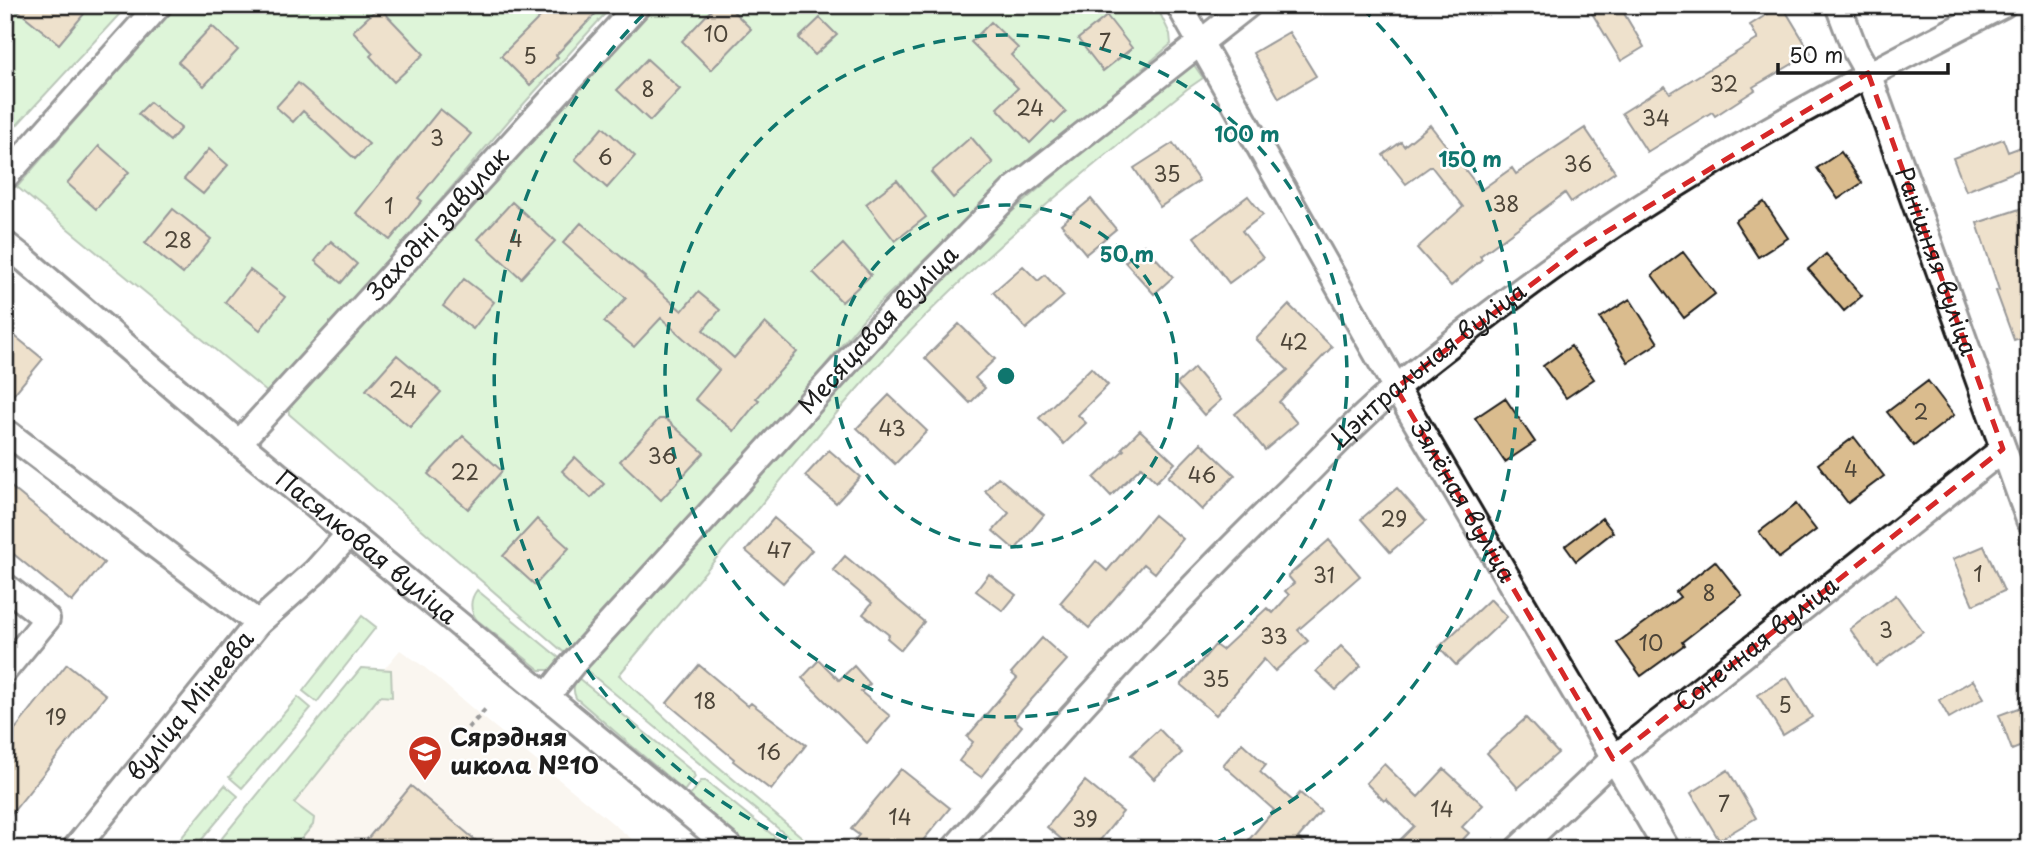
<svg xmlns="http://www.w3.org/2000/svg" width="2034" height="854" font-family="'Playpen Sans',sans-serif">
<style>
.built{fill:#f4ebdd}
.green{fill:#b5e9ab;stroke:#688264;stroke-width:2}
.building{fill:#dabc8e;stroke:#1c1c1c;stroke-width:2}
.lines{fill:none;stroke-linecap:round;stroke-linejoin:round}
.minor-casing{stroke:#1c1c1c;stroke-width:30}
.path{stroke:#1c1c1c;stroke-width:4.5;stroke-dasharray:5 5;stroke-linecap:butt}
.minor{stroke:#fff;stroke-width:24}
.marked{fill:none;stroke:#d62828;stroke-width:5;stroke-dasharray:14 9;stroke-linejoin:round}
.ring{fill:none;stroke:#0f766e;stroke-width:3.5;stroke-dasharray:12 9}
.labels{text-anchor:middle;stroke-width:5;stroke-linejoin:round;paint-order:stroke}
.number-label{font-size:21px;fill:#4c4438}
.street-label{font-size:24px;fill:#1c1c1c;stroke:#fff}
.poi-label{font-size:24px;font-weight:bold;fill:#1c1c1c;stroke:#fff;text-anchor:start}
.centre{fill:#0f766e;stroke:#fff;stroke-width:3.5}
.ring-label{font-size:21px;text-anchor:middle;font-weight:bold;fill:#0f766e;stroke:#fff;stroke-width:5;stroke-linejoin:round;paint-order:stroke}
</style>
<rect width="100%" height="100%" fill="#fff"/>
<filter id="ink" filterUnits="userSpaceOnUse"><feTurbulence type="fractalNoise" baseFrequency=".0143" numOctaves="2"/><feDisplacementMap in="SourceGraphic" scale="14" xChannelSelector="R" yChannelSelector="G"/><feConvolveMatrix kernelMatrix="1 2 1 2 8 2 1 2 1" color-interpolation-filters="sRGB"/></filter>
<g filter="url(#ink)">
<path class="built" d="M400 650 423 666 480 715 644 849H233Z"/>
<path class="green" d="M5 5H128L5 138Z
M173 5H613L511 118 384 266 268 393 17 187 135 51Z
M655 5H1156L1170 34 1171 44 1015 179 974 212 865 317 823 368 568 656 289 414 288 406 641 18Z
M1186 65H1194L1203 78 1187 89C1083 173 975 260 884 359 843 403 806 450 768 496 719 556 668 615 619 675L713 762 816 849H803L585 669 605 649 726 516 839 385 963 255 1030 196Z
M477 590 564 662 558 670H540L477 620C469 610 470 599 477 590Z
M362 616 376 627 317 702 303 691Z
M361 668 391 670 392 697 380 696 294 803 314 818 313 825 293 849H213Z
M577 677 693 772 695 777 684 791 576 698C572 690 574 684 577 677Z
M298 697 311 708 242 788 229 777Z
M701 781H706L790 849H754L690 796Z
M225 785 238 796 194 849H172Z"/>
<path class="building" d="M11 5H73L84 14 59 44Z
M552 5H604L556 55 558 57 530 85 501 56Z
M716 5H727L751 29 711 70 682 41Z
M1587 5H1619L1644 47 1621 61Z
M1782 5 1811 53 1753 87 1755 90 1715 116 1712 112 1647 152 1622 113 1665 86 1670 93 1758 39 1750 25Z
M379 7 424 54 394 82 370 56 373 53 353 31Z
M1107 16 1132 48 1103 71 1078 39Z
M820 18 837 35 815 55 799 38Z
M991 22 1018 48 1011 55 1066 112 1055 123 1052 121 1030 143 997 108 1018 88 971 42Z
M212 26 238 50 204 86 178 62Z
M1289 32 1316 76 1279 98 1253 53Z
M647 59 680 89 650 121 617 90Z
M298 83 369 144 355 159 303 111 293 122 276 107Z
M150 102 181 128 170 141 138 114Z
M440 109 471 134 418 198 422 201 390 240 356 213Z
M1430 125 1481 190 1512 168 1516 174 1585 128 1615 172 1571 202 1565 193 1480 256 1482 259 1451 286 1417 248 1463 207 1431 166 1406 184 1383 155 1401 142 1404 146Z
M603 127 635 156 607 188 575 159Z
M971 137 993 163 953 198 931 172Z
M2003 139 2008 152 2029 144V166L1966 191 1953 158Z
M1173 143 1199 181 1160 207 1134 168Z
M99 146 129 172 96 209 67 183Z
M209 149 228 165 203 194 184 179Z
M1841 152 1862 183 1838 199 1817 168Z
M897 180 926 217 895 241 866 204Z
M1248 196 1263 215 1242 231 1263 258 1229 283 1194 237Z
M1091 199 1116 229 1086 254 1061 224Z
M512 202 555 241 521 278 478 239Z
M1764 202 1788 238 1758 257 1735 221Z
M2029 206V335L2014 340 1996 291 1999 290 1977 223Z
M173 209 211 239 183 274 145 243Z
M581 223 645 277 644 278 682 311 698 292 720 310 703 330 734 358 765 323 797 352 756 398 759 400 734 431 695 399 719 370 661 318 634 347 604 322 626 298 563 243Z
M331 241 357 264 341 283 315 261Z
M843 244 871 275 842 302 813 272Z
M1144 245 1173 277 1154 294 1125 262Z
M1683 252 1715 294 1684 318 1652 275Z
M1826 254 1862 296 1844 311 1808 269Z
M1023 266 1038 281 1045 275 1064 296 1026 329 993 292Z
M250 270 285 297 260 330 225 302Z
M464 279 494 302 473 329 443 306Z
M1630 299 1658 343 1628 362 1600 318Z
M1289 305 1332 347 1279 402 1297 423 1265 450 1235 414 1288 370 1256 339Z
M959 324 995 359 975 378 985 388 970 403 925 358Z
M5 328 43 359 5 405Z
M1571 346 1594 379 1566 398 1543 366Z
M397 355 441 392 410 427 366 390Z
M1091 368 1108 385 1078 415 1086 423 1064 444 1039 418Z
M1194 368 1221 400 1204 415 1177 384Z
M1928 381 1954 415 1914 446 1887 412Z
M889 395 927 431 895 464 857 428Z
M1505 398 1535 442 1505 462 1475 418Z
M659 419H666L704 453 661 500 620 461Z
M1140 430 1175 463 1156 482 1141 467 1111 496 1094 478 1124 450 1122 448Z
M463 436 502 471 468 509 428 474Z
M1854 437 1884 476 1848 503 1818 464Z
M1201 443 1235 475 1202 510 1168 477Z
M829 450 860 477 836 503 805 476Z
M575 457 604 484 591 498 562 471Z
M998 477 1044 515 1015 550 993 531 1009 513 985 491Z
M5 482 104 563 72 602 5 547Z
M1397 488 1426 521 1390 552 1361 519Z
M1796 504 1816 530 1779 558 1759 532Z
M1154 515 1183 539 1155 573 1144 564 1089 628 1060 603 1096 561 1107 571Z
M774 518 812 550 783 583 746 551Z
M1602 518 1613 532 1576 561 1565 546Z
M537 519 569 548 535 585 503 556Z
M1329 540 1360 576 1298 630 1308 641 1275 671 1264 659 1216 715 1181 685 1215 645 1222 650 1267 608 1273 613 1289 595 1285 591 1294 583 1288 576Z
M1984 546 2004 591 1973 605 1953 559Z
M845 556 924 622 901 650 887 638 889 635 863 614 872 603 833 570Z
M1715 561 1742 595 1682 642 1684 645 1641 676 1617 643 1680 597 1676 592Z
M989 574 1016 595 1003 611 976 591Z
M1896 595 1923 632 1876 666 1850 629Z
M1490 599 1507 617 1456 665 1439 647Z
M1042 638 1067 660 1014 719 1022 726 981 777 959 761 973 742 967 737 1017 678 1011 673Z
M1341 646 1361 666 1336 690 1316 671Z
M819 660 839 680 854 666 870 684 861 692 890 716 867 743 802 678Z
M67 664 106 695 5 822V742Z
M699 665 748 706 751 703 806 745 771 790 733 761 734 759 667 703Z
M1787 677 1812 717 1783 735 1758 695Z
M1973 680 1984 698 1949 718 1939 700Z
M2029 704V743L2012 750 1999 715Z
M1526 718 1558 753 1518 788 1487 753Z
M1159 729 1182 753 1154 779 1131 755Z
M1242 743 1266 765 1260 772 1293 801 1300 793 1321 811 1298 838 1311 849H1241L1274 810 1223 765Z
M1384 764 1418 797 1444 769 1483 805 1462 827 1469 833 1454 849H1391L1414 826 1386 799 1384 801 1366 783Z
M901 769 950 808 916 849H847L859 835 851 829Z
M1728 770 1756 818 1719 840 1691 793Z
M1085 781 1123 812 1093 849H1073L1047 827Z
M411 786 486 849H359Z"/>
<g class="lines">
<g class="minor-casing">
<g id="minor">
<path id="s1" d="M1179 5 1396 388 1667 849"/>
<path id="s2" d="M1838 5 1855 50 1868 73 2029 520"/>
<path d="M5 177 159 5"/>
<path id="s3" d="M5 244 23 258 239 443 732 849"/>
<path d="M5 431 258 623"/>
<path id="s4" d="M239 443 638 5"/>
<path d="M5 586 47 619 5 670"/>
<path id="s5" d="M547 696 572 665 880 326 1014 189 1248 5"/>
<path id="s6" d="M75 849 258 623 315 572 349 534"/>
<path id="s7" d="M954 849C1063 726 1172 603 1290 490 1325 455 1360 417 1398 386 1483 317 1570 251 1663 193 1773 124 1887 64 2003 5"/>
<path id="s8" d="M1518 849 1613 759 2003 449"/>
</g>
</g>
<path class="path" d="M468 728 487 708"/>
<use href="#minor" class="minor"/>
</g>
</g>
<path d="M0 0H2034V854H0ZM1868 73 2003 449 1613 759 1396 388 1578 249Z" fill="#fff" fill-opacity=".55" fill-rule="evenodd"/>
<path class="marked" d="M1868 73 2003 449 1613 759 1396 388 1578 249Z"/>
<g class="ring">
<circle cx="1006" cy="376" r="171"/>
<circle cx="1006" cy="376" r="341"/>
<path d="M806 847A512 512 0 0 1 650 8M1362 8A512 512 0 0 1 1206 847"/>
</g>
<defs>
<g id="school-pin" transform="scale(1.75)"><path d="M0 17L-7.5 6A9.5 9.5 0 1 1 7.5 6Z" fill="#c8321e" stroke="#fff"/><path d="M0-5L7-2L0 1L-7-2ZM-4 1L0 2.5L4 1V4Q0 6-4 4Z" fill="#fff"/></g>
</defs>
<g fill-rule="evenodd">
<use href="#school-pin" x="425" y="752"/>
</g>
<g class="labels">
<g class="number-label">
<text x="716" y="42">10</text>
<text x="1105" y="50">7</text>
<text x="530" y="64">5</text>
<text x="1724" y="92">32</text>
<text x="648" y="97">8</text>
<text x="1030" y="116">24</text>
<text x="1656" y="126">34</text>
<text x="437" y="146">3</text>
<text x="605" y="165">6</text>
<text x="1578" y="172">36</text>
<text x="1167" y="182">35</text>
<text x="1506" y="212">38</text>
<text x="389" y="214">1</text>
<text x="516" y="247">4</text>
<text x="178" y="248">28</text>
<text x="1294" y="350">42</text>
<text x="403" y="398">24</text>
<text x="1921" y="420">2</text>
<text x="892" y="436">43</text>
<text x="662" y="464">36</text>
<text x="1851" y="477">4</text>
<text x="465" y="480">22</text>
<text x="1202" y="483">46</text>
<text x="1394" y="527">29</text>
<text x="779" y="558">47</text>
<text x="1978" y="582">1</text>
<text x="1324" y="583">31</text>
<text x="1709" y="601">8</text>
<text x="1886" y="638">3</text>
<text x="1274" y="644">33</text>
<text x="1651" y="651">10</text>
<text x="1216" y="687">35</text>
<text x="705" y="709">18</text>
<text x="1785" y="713">5</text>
<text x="56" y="725">19</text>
<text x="769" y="760">16</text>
<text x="1724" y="812">7</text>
<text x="1442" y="817">14</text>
<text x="900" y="825">14</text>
<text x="1085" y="827">39</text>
</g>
<g class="street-label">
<text dy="8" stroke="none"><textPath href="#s4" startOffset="296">Заходні завулак</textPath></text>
<text dy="8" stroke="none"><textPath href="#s2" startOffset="275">Ранішняя вуліца</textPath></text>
<text dy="8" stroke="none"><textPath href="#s5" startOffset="494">Месяцавая вуліца</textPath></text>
<text dy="8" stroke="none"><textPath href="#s7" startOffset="679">Цэнтральная вуліца</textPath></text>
<text dy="8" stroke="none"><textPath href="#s1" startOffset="572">Зялёная вуліца</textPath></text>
<text dy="8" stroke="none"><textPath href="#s3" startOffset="472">Пасялковая вуліца</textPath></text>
<text dy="8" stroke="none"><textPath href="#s8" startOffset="315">Сонечная вуліца</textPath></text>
<text dy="8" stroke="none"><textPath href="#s6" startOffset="184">вуліца Мінеева</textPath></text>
</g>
<g class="poi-label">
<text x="450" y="746">Сярэдняя<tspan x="450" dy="28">школа №10</tspan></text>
</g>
</g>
<circle cx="1006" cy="376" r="10" class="centre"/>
<g class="ring-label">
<text x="1247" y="142">100 m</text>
<text x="1470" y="167">150 m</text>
<text x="1127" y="262">50 m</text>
</g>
<rect width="2034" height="854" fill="none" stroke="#fff" stroke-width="28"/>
<rect x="14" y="14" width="2006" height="826" fill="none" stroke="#1c1c1c" stroke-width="2.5" filter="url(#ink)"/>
<path d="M1778 63v10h170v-10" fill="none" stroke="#1c1c1c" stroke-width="3.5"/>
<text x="1789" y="63" font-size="21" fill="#1c1c1c" stroke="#ffffff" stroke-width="5" paint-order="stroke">50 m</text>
</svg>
